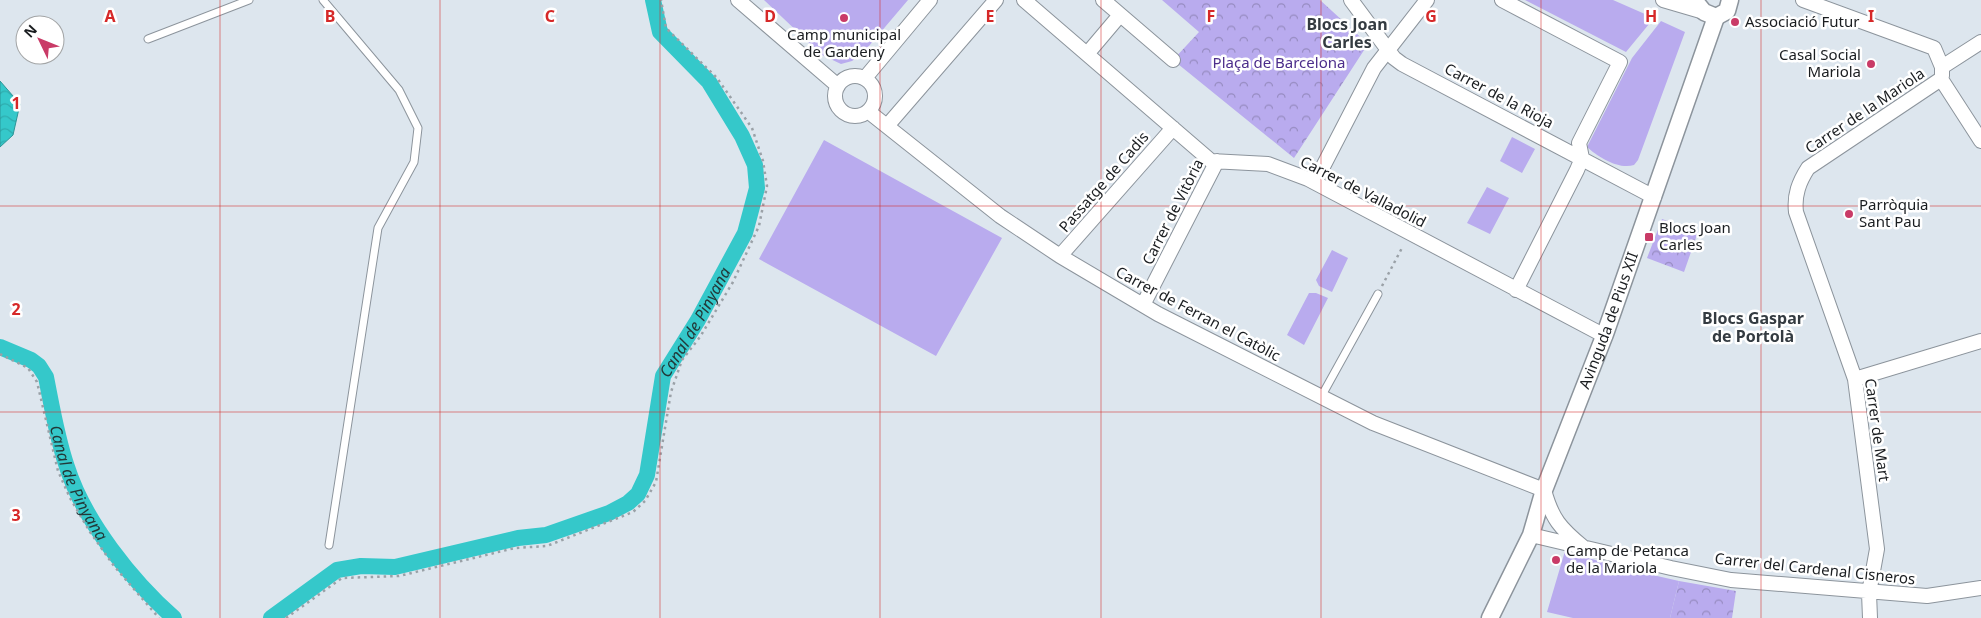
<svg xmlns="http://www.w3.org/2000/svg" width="1981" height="618" font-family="'Noto Sans',sans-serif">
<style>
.grass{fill:#b9abee}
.park{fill:url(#park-crowns)}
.water{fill:url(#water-waves);stroke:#2d9597}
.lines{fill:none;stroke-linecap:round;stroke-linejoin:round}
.canal{stroke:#35c8ca;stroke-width:16}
.service-casing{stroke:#8c949c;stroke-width:9}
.minor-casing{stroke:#8c949c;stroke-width:16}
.tertiary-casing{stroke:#8c949c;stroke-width:19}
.path{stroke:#9aa1a7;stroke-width:2.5;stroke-dasharray:2.5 4;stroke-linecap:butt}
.service{stroke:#fff;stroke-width:7}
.minor{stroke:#fff;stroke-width:14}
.tertiary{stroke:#fff;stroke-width:16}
.grid{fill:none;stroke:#d62828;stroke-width:1;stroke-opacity:0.55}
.poi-dot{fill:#c93b67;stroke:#fff;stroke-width:2}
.labels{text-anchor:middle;stroke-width:5;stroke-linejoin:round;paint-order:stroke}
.poi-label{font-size:15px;fill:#1a1d20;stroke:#fff;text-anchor:start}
.park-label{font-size:15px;fill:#4c2d8b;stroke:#fff}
.street-label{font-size:15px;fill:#1a1d20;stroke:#fff}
.neighbourhood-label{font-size:16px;font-weight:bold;fill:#343b41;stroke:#fff}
.water-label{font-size:16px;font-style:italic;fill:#223939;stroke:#fff}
.grid-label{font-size:16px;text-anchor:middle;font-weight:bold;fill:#d62828;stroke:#fff;stroke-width:5;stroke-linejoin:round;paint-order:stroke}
</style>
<defs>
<pattern id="park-crowns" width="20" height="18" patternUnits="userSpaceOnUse" patternTransform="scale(1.25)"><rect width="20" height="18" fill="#b9abee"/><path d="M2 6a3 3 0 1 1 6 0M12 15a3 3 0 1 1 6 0" fill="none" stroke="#968bc0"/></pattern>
<pattern id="water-waves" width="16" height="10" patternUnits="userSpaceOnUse" patternTransform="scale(1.25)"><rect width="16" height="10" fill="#35c8ca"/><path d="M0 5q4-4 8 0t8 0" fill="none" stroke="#2eabad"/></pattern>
</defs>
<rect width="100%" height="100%" fill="#dde6ee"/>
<path class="grass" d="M764 0H908L863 53 852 61 841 64 822 55Z
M1525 0H1613L1654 18 1626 52Z
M1661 21 1685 32 1638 160 1634 165C1619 170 1598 157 1587 147L1632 58Z
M1512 137 1535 149 1522 173 1500 161Z
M824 140 1002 238 936 356 759 259Z
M1487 187 1509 198 1490 234 1467 223Z
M1332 250 1348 258 1332 292 1319 286 1316 280Z
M1309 293H1316L1328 298 1304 345 1287 335Z
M1565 551 1622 568 1679 581 1670 618H1573L1547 612Z"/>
<path class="park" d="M1162 0H1320L1368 44 1294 158 1173 60 1199 32Z
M1662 219 1698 232 1684 272 1647 258Z
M1679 581 1736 591 1732 618H1670Z"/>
<path class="water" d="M0 81 20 104 13 135 0 147Z"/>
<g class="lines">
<g class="canal">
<path id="s1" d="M0 347 31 360 39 366 46 377C52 407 57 438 67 467 84 521 132 581 174 618"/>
<path id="s2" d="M271 618 337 570 361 566 395 567 518 538 546 535 609 513 628 503 638 494 647 475 663 376 698 320 745 233 757 188 755 165 742 136 709 82 660 32 653 0"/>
</g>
<g class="service-casing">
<path id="service" d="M323 0 399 90 418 128 414 162 378 228 329 545
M148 39 249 0
M1321 397 1378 294"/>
</g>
<g class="minor-casing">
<path id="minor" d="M738 0 838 86
M1024 0 1211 161 1268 164 1308 179 1605 336
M1103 0 1173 60
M1351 0 1394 58 1402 64 1654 197
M1502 0 1620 62 1579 143 1582 158 1577 170 1516 290
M1663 0 1704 12
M1803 0 1934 48 1942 67
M1087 54 1120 15
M835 96a20 20 0 1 1 40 0a20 20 0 1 1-40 0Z
M1942 76V67L1981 42
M865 78 930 0
M1941 79 1981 141
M869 112 1000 216 1060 256 1158 314 1373 423 1544 490C1552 519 1560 528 1583 547
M887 126 996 0
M1315 182 1374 68 1427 0
M1060 256 1173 128
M1143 305 1217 161
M1855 379 1981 341
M1531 535 1671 568 1731 580 1927 596 1981 588
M1870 618 1869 593 1877 549 1855 379 1796 212C1794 195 1799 182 1808 168L1941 79"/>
</g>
<g class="tertiary-casing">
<g id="tertiary">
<path d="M1694 0 1704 12 1716 17"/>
<path d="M1716 17 1727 11 1730 0"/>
<path id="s3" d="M1490 618 1531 535 1544 490 1605 334 1716 17"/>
</g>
</g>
<path class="path" d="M1382 286 1403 246
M0 354 28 368 37 382 58 471 70 498 90 532 114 566 159 618
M286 618 342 578 399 576 515 548 547 546 633 512 645 501 656 482 671 392 682 360 700 337 733 282 759 226 767 186 763 161 752 128 717 78 666 28 661 0"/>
<use href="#service" class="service"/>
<use href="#minor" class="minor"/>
<use href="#tertiary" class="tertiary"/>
</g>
<path class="grid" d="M220 0V618M440 0V618M660 0V618M880 0V618M1101 0V618M1321 0V618M1541 0V618M1761 0V618M0 206H1981M0 412H1981"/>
<g class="poi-dot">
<circle cx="844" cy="18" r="5"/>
<circle cx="1735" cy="22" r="5"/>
<circle cx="1871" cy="64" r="5"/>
<circle cx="1849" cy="214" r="5"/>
<rect x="1644" y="232" width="10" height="10" rx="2.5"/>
<circle cx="1556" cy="560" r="5"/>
</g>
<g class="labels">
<g class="poi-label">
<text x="1745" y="27">Associació Futur</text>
<text x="844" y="40" text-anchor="middle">Camp municipal<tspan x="844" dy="17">de Gardeny</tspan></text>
<text x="1861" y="60" text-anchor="end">Casal Social<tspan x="1861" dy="17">Mariola</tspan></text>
<text x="1859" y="210">Parròquia<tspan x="1859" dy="17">Sant Pau</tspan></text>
<text x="1659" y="233">Blocs Joan<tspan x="1659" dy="17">Carles</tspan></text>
<text x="1566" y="556">Camp de Petanca<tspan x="1566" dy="17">de la Mariola</tspan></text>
</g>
<g class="park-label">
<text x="1279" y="68">Plaça de Barcelona</text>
</g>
<g class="street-label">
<text transform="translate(1499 96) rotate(28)" y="5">Carrer de la Rioja</text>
<text transform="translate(1865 111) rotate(-34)" y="5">Carrer de la Mariola</text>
<text transform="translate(1104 182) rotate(-49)" y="5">Passatge de Cadis</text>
<text transform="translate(1363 192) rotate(27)" y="5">Carrer de Valladolid</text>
<text transform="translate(1173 212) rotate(-63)" y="5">Carrer de Vitòria</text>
<text transform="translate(1198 314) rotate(28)" y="5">Carrer de Ferran el Catòlic</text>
<text dy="5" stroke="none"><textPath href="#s3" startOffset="321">Avinguda de Pius XII</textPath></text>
<text transform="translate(1877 430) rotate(82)" y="5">Carrer de Mart</text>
<text transform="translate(1815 569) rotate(6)" y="5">Carrer del Cardenal Cisneros</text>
</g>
<g class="neighbourhood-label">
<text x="1347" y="30">Blocs Joan<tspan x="1347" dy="18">Carles</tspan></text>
<text x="1753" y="324">Blocs Gaspar<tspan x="1753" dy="18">de Portolà</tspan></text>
</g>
<g class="water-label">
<text dy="6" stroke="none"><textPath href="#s2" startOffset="580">Canal de Pinyana</textPath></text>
<text dy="6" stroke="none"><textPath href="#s1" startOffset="168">Canal de Pinyana</textPath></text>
</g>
</g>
<g class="grid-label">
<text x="110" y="22">A</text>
<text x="330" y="22">B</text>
<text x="550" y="22">C</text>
<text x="770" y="22">D</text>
<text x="990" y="22">E</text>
<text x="1211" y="22">F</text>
<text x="1431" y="22">G</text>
<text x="1651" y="22">H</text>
<text x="1871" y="22">I</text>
<text x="16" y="109">1</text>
<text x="16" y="315">2</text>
<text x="16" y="521">3</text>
</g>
<g transform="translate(40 40) rotate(313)"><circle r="24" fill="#ffffff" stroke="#a3a5a6"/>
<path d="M0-4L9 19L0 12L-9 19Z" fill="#c93b67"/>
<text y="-8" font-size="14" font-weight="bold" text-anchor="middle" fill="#1a1d20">N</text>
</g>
</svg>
